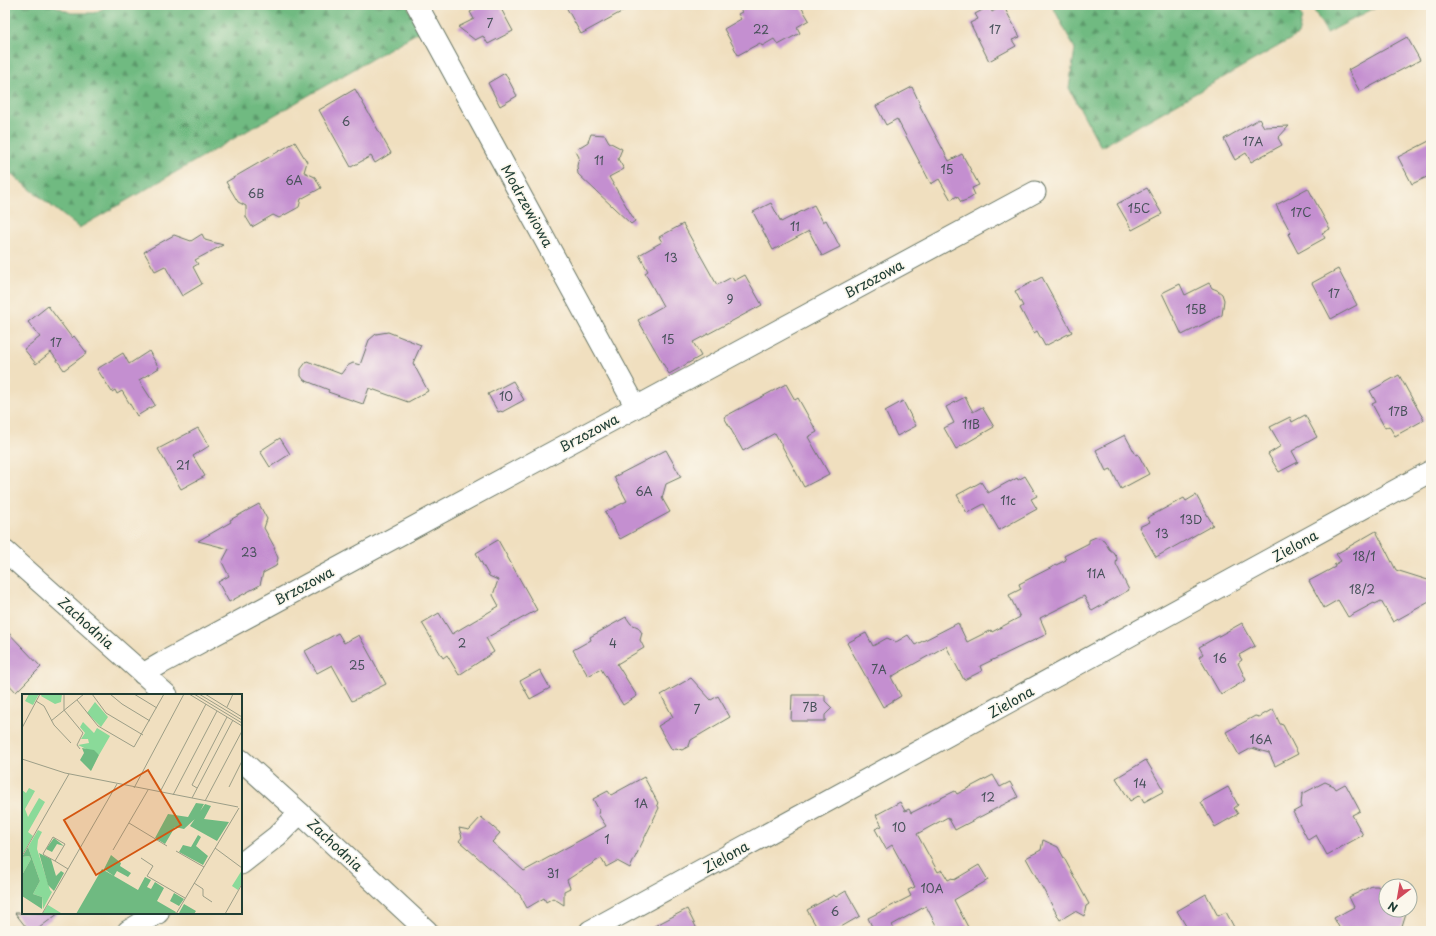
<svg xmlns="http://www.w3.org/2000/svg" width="1436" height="936" font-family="'Playpen Sans',sans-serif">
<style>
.forest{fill:url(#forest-firs);stroke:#477c5a}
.building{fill:#c48fd0}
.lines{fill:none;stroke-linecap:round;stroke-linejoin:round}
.minor-casing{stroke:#687665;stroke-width:23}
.minor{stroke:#fff;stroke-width:21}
.labels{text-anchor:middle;stroke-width:3.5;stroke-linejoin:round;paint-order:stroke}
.number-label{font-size:12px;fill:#48525b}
.street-label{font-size:14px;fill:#1f3d34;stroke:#fbf7ec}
.inset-road{fill:none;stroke:#9c9e87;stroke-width:1}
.view{fill:#d45610;fill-opacity:0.15;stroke:#d45610;stroke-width:2}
.inset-edge{fill:none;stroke:#1f3d34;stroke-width:2}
</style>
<defs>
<pattern id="forest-firs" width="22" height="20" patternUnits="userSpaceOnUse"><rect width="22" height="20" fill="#6fba81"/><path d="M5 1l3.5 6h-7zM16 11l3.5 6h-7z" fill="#5b986a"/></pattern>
</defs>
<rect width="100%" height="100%" fill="#fbf7ec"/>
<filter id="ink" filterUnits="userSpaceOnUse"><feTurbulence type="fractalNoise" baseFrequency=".025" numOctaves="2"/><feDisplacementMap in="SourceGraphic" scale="8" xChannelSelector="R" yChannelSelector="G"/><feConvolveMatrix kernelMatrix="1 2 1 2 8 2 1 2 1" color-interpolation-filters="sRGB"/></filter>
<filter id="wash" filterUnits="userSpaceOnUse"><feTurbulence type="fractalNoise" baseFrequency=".012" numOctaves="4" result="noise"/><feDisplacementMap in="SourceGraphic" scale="16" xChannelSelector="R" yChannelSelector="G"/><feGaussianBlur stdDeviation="0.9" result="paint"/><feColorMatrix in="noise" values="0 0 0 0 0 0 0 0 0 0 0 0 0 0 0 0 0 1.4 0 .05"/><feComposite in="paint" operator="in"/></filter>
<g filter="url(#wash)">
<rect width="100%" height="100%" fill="#f0dfbf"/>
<path class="forest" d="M5 5H53L71 13H94L110 5H407L420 31 79 228 5 169Z
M1052 5H1295L1302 17 1298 35 1101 147 1069 88 1075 49Z
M1311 5H1380L1327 33Z"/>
<g id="blocks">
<path class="building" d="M483 5H499L513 31 488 44 483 36 475 40 458 27 474 19 470 12Z
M565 5H634L581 34Z
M738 5H800L809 20 797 27 800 33 778 45 774 39 762 46 760 43 738 55 724 29 741 19 738 14 742 12Z
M1003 5 1020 37 1012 40 1016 46 989 61 970 23 978 19 975 14 990 6 992 12Z
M1407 37 1420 60 1360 92 1348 70Z
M505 73 517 96 500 106 488 83Z
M912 87 921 106H920L949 161 962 154 979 185 972 188 975 195 969 199 961 202 957 196 951 200 939 179 931 184 897 119 886 125 876 106Z
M355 89 391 153 375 163 371 156 351 167 319 110Z
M1259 119 1264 127 1289 126 1278 138 1282 145 1251 162 1246 153 1235 160 1224 139Z
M591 134 605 135 609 142 622 149 618 159 624 169 609 177 635 221 631 224 578 174 577 166 579 157 575 150 588 142Z
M1431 140V175L1412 184 1398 157Z
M295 142 307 162 304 172 315 177 321 188 301 199 299 207 279 218 273 215 252 227 246 217V206L238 202 226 182Z
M1147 188 1162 214 1132 230 1117 204Z
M1308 188 1330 229 1322 233 1325 238 1298 253 1288 234 1291 233 1276 205Z
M771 203 781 222 814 205 823 222 826 220 840 247 822 256 809 231 773 250 753 212Z
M683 224 717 285 732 277 734 281 745 275 762 305 693 342 701 356 669 374 638 320 663 306 645 273 648 271 639 255 662 242 659 237Z
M202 234 205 240 223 245 195 260 198 264 193 267 202 284 182 296 165 266 155 271 144 252 174 235 191 241Z
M1338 269 1357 305 1331 319 1312 283Z
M1042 277 1072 332 1045 346 1037 331 1034 333 1027 321 1020 308 1023 306 1015 291Z
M1209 283 1212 288 1217 290 1222 294 1224 300 1222 315 1182 335 1162 293 1180 284 1185 295Z
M48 306 72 338 74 336 87 353 64 370 51 352 36 364 24 349 40 337 28 322Z
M388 332 421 345 413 363 428 391 408 402 369 388 363 404 328 392 329 390 304 380 301 376V369L307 361 341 374 347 366 353 363 360 365 369 340 376 334Z
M149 351 159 368 139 380 155 405 137 416 122 391 117 394 115 390 112 392 97 369 123 353 129 364Z
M1399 375 1424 420 1395 436 1389 426 1385 428 1372 404 1376 402 1370 391Z
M513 381 524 400 502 412 501 411 498 412 488 394Z
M786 384 795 400 798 398 817 432 808 437 829 474 804 487 775 433 743 451 724 417Z
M965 397 973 412 982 407 994 427 956 449 944 428 954 423 946 407Z
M903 401 916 426 897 436 885 411Z
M1305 415 1317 437 1292 451 1298 462 1279 472 1268 454 1281 446 1270 427 1290 417 1292 422Z
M198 428 209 446 193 456 205 476 181 489 158 449Z
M1125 435 1136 455 1138 454 1149 474 1121 489 1111 469 1106 471 1096 450Z
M280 438 290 454 270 467 260 451Z
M666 450 681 477 666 484 662 498 670 512 620 539 605 512 627 501 614 477Z
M1025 476 1037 496 1031 499 1037 509 999 530 984 504 967 513 957 495 981 482 988 493 1010 481V482L1017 478 1018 480Z
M1196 495 1213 525 1156 557 1139 527 1150 522 1147 518 1184 498 1186 501Z
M259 504 267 519 264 528 275 548H274L278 558 276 566 263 573 260 585 229 602 218 582 229 576 222 562 229 549 198 541 231 522 230 520Z
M1376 531 1396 570 1431 581V601L1393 622 1381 601 1375 604 1374 603 1348 617 1338 600 1324 608 1309 581 1335 567 1334 565 1341 561 1336 554Z
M1096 537 1104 540 1109 549 1114 553 1117 558 1116 564 1129 590 1092 611 1084 596 1040 618 1047 634 980 666 982 671 964 680 946 646 891 677 901 696 883 707 847 643 866 633 873 646 887 638 896 642 908 635 915 645 958 623 967 642 991 630 992 632 1020 617 1009 595 1021 589 1019 584 1066 560 1064 556 1089 543V540Z
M498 540 537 610 486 638 494 652 459 675 447 655 443 658 422 623 439 613 452 634 499 606 493 595 498 580 489 576 476 553Z
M626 617 631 624 638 627 642 633 640 640 644 648 617 664 637 696 623 705 601 669 588 676 573 650 591 640 590 637Z
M1242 623 1255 646 1239 655 1242 660 1238 663 1246 680 1221 695 1199 657 1203 654 1199 647Z
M5 629 41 667 16 692 5 680Z
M338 633 344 643 359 635 386 684 352 701 332 665 317 673 305 651Z
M540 670 550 688 530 699 520 681Z
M691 678 711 700 718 696 730 717 691 740 689 746 682 750 676 748 672 750 658 726 673 717 661 695Z
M792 695H825V701L832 708 825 715V721H791Z
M1273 709 1280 724 1283 725 1298 754 1275 766 1269 753 1252 748 1239 755 1226 732 1255 716 1259 717Z
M1146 760 1164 791 1144 802 1140 795 1130 801 1116 778Z
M993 775 1000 787 1010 782 1018 797 955 830 948 817 917 834 938 872 942 870 948 880 952 878 954 880 979 865 988 880 954 900 970 931H939L926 906 892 925 895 931H874L868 918 911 896 908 890 915 887 892 845 886 849 875 829 882 826 876 815 900 802 905 811 909 809 911 813 955 791 957 794Z
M644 777 658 803 657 804 659 808 630 868 617 861 606 867 601 858 567 880 570 888 564 891V905L553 898 546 902 544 898 527 908 520 895 459 841 462 837 459 828 469 830 481 817 500 833 492 842 524 871 606 826 598 814 599 810 593 799 608 791 611 795Z
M1325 782 1334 786 1336 789 1345 784 1346 785 1360 811 1352 815 1363 835 1327 855 1316 835 1308 840 1293 812 1302 807 1301 805 1302 794Z
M1228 787 1238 805 1234 808 1238 814 1215 827 1201 802Z
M1043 840 1058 847 1089 904 1086 906 1084 916 1075 911 1060 920 1026 858 1041 850Z
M1372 886H1378L1386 900V910H1407L1402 926 1393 931H1341L1334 918 1354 907 1349 897Z
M846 891 860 916 834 931H819L807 910 834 895 836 897Z
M1206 894 1218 916 1226 912 1236 931H1189L1177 911Z
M687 909 698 931H645Z
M15 913H59L35 931H29Z"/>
</g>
</g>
<g filter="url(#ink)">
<use href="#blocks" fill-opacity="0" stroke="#687665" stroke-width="1"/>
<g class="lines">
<g class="minor-casing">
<path id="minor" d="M417 5 636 407
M5 551 167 695
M143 674 162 663 1035 192
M241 760 300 813 427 931
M241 864 277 836 300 813
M128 931 158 913
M590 931 1431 471"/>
</g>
<use href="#minor" class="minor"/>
</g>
</g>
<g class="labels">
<g class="number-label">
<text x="490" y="28">7</text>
<text x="761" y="34">22</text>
<text x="995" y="34">17</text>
<text x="346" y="126">6</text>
<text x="1253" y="146">17A</text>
<text x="599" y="165">11</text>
<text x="947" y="174">15</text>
<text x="294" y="185">6A</text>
<text x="256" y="198">6B</text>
<text x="1139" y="213">15C</text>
<text x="1301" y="217">17C</text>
<text x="795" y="231">11</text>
<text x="671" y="262">13</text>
<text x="1334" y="298">17</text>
<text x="730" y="304">9</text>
<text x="1196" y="314">15B</text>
<text x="668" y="344">15</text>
<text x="56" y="347">17</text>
<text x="506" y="401">10</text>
<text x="1398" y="416">17B</text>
<text x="971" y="429">11B</text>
<text x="183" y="470">21</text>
<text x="644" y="496">6A</text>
<text x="1008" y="505">11c</text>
<text x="1191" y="524">13D</text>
<text x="1162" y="538">13</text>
<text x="249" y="557">23</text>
<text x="1364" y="561">18/1</text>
<text x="1096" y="578">11A</text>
<text x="1362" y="594">18/2</text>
<text x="462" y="648">2</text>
<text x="613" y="648">4</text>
<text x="1220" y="663">16</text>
<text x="357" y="670">25</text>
<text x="879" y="674">7A</text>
<text x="810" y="712">7B</text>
<text x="697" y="714">7</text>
<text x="1261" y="744">16A</text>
<text x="1140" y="788">14</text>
<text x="988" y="802">12</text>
<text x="641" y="808">1A</text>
<text x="899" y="832">10</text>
<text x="607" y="844">1</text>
<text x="553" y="878">31</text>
<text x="932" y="893">10A</text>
<text x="835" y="916">6</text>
</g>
<g class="street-label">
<text transform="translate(527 206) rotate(61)" y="5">Modrzewiowa</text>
<text transform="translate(874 279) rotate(-28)" y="5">Brzozowa</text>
<text transform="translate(589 433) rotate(-28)" y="5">Brzozowa</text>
<text transform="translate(1295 546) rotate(-29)" y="5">Zielona</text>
<text transform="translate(304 586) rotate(-28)" y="5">Brzozowa</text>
<text transform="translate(86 623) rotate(42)" y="5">Zachodnia</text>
<text transform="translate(1011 702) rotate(-29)" y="5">Zielona</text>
<text transform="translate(335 845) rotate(43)" y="5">Zachodnia</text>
<text transform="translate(726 857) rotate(-29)" y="5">Zielona</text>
</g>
</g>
<g transform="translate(22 694)">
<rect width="220" height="220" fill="#f0dfbf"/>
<path d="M7 0H17L11 11 3 7ZM20 0H40L39 8 33 10 19 2ZM73 8 86 23 79 33 65 19ZM61 28 72 39 75 34 88 42 77 61 56 51 67 49 66 45H59L63 39 58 33ZM7 94 13 97 3 115 6 123 17 104 23 108 6 138 11 142 0 161V96L4 99ZM16 136 20 138 16 146 15 155 28 196 30 198 21 215 20 203 11 200 18 187 6 153ZM7 162 9 165 0 181V163ZM220 176V189L216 196 210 192ZM26 211 39 219V220H20Z" fill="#8ada99"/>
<path d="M60 54 72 56 77 61 69 77 58 66 62 59ZM174 109 182 110 175 123 162 135 153 133 143 150 133 144 146 120 166 123ZM183 110 189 112 182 125 207 128 195 147 168 132ZM176 141 179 143 174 152 186 162 181 171 157 158 161 151 169 153ZM32 144 42 152 35 150 30 158 24 155ZM6 153 18 187 11 200 20 203V215L0 202V181L9 165 7 162 0 163ZM17 159 29 165 34 182 39 177 42 179 32 197 26 191ZM89 161 99 169 98 172 109 179 106 183 95 177 92 182 82 175ZM80 175 116 196 123 183 129 186 125 193 129 195 133 188 142 194 135 207 154 218 153 220H54ZM152 199 162 205 157 212 148 207ZM162 210 174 217 172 220 157 219Z" fill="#6fba81"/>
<path class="inset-road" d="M42 0V16L61 39 55 51 58 55M70 0 84 19 121 41M88 0 100 10 128 27M112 0 135 14M167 0 220 32M172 0 220 29M177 0 220 26M183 0 220 23M55 6 76 32 112 53 142 0M14 7 22 12 32 31 49 49M205 13 211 0M29 27 62 0M0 34 18 0M0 65 43 79 216 113M207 93 220 67M112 94 162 0M175 94 170 91 205 23M138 98 184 10M151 101 195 17M170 104 211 26M183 107 220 37M107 129 145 152M193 154 220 174M91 156 126 96M154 157 182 173M0 162 47 80M119 164 131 172 125 182 163 204M33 167 43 150 31 143 21 160 22 161 33 167 46 175M172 189 181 195V202L190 208M20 220 95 90M154 220 217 114M203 220 220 190"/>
<path class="view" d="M126 76 159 131 74 181 42 126Z"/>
<rect width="220" height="220" class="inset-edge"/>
</g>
<rect width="1436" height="936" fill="none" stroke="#fbf7ec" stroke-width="20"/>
<g transform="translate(1398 898) rotate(211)"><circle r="19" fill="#fbf7ec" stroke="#a3ada2"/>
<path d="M0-3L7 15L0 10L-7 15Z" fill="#d1495b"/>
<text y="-6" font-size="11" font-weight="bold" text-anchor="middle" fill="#1f3d34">N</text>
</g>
</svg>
